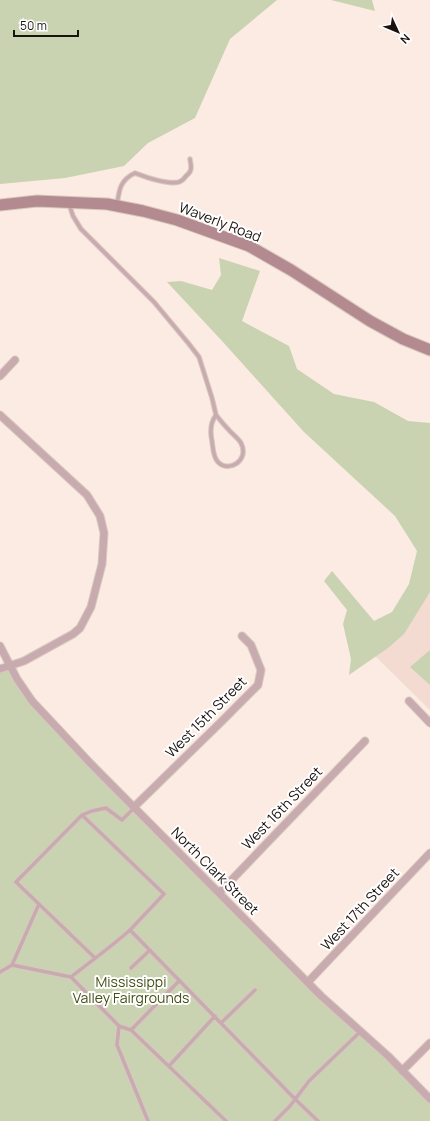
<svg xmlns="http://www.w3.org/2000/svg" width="430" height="1121" font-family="Manrope,sans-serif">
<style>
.education{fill:#f3dbd1}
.green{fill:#c9d2b1}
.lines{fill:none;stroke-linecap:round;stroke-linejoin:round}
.lane-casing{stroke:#d8c8c0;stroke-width:5.5}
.street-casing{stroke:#d8c8c0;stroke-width:9}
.secondary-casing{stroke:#d8c8c0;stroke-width:13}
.lane{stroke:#c8abae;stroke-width:3.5}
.street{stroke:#c8abae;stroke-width:7}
.secondary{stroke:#b38a8f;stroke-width:11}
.labels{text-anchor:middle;stroke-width:4;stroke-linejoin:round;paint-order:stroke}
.street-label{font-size:14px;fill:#1a120f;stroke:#fff}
.park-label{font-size:14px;fill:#444f14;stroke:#fff}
</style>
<rect width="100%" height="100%" fill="#fcebe2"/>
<path class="education" d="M430 584V710L368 649Z"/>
<path class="green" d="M0 0H277L230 39 195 118 148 143 124 166 65 178 0 184Z
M331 0H372L375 11Z
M219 258 260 271 242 321 289 346 297 369 334 394 374 402 408 421 430 423V592L404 634 388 648 349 675 351 659 343 624 347 610 324 581 332 571 374 621 392 612 409 584 417 551 395 516 304 432 223 342 167 282 181 281 212 290 221 275Z
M430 650V685L410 667Z
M10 666 17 679 90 763 430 1099V1121H0V669Z"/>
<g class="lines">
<g class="lane-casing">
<path id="lane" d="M69 204 73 216 81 229 154 302 189 344 199 357 212 398 216 415
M117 205C119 190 120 180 135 173 146 177 167 185 179 182 182 181 184 179 186 176 193 171 191 166 190 159
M216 415C220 420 224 425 228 429 232 434 238 438 241 443 250 461 228 473 218 462 213 457 213 448 212 441 210 432 210 423 216 415Z
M82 815 164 894 130 930
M95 958 16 882 82 815 92 811 106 808 122 820 134 808
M12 965 39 904
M131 968 150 950
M0 972 12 965 71 977C91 961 111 947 130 930L295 1099 318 1121
M71 977 119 1026 131 1030
M179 981 131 1030 226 1121
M221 1023 255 990
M119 1026 117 1045 148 1121
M169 1066 215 1016
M275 1121 290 1106 309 1081 361 1031"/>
</g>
<g class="street-casing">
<path id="street" d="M0 376 15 360
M0 415 87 495 100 516 104 533 102 564 91 607 80 628 73 634 24 661 0 669
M0 646 17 679 32 701 90 763 321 996 388 1056 430 1099
M409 701 430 723
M134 807 220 723 258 685 261 670 251 645 242 636
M219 893 365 741
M308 982 430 853
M402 1071 430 1043"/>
</g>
<g class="secondary-casing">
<path id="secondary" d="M0 205 37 201 107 204 143 211 177 220 249 246 291 270 370 321 403 339 430 350"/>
</g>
<use href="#lane" class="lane"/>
<use href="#street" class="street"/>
<use href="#secondary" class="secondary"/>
</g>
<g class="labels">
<g class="street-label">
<text transform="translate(220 222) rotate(21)" y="5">Waverly Road</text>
<text transform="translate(206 717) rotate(-45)" y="5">West 15th Street</text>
<text transform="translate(282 808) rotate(-46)" y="5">West 16th Street</text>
<text transform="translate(215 871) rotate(45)" y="5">North Clark Street</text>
<text transform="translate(360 909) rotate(-47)" y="5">West 17th Street</text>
</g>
<g class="park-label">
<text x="131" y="987">Mississippi<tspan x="131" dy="16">Valley Fairgrounds</tspan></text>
</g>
</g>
<g transform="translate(398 32) rotate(134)" stroke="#ffffff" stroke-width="3" paint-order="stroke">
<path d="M0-3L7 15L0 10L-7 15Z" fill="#1a120f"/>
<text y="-6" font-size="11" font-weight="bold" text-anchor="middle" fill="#1a120f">N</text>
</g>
<path d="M14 30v6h64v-6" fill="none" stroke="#1a120f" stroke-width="2"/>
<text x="20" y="30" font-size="12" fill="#1a120f" stroke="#ffffff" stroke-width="3" paint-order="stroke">50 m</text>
</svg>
